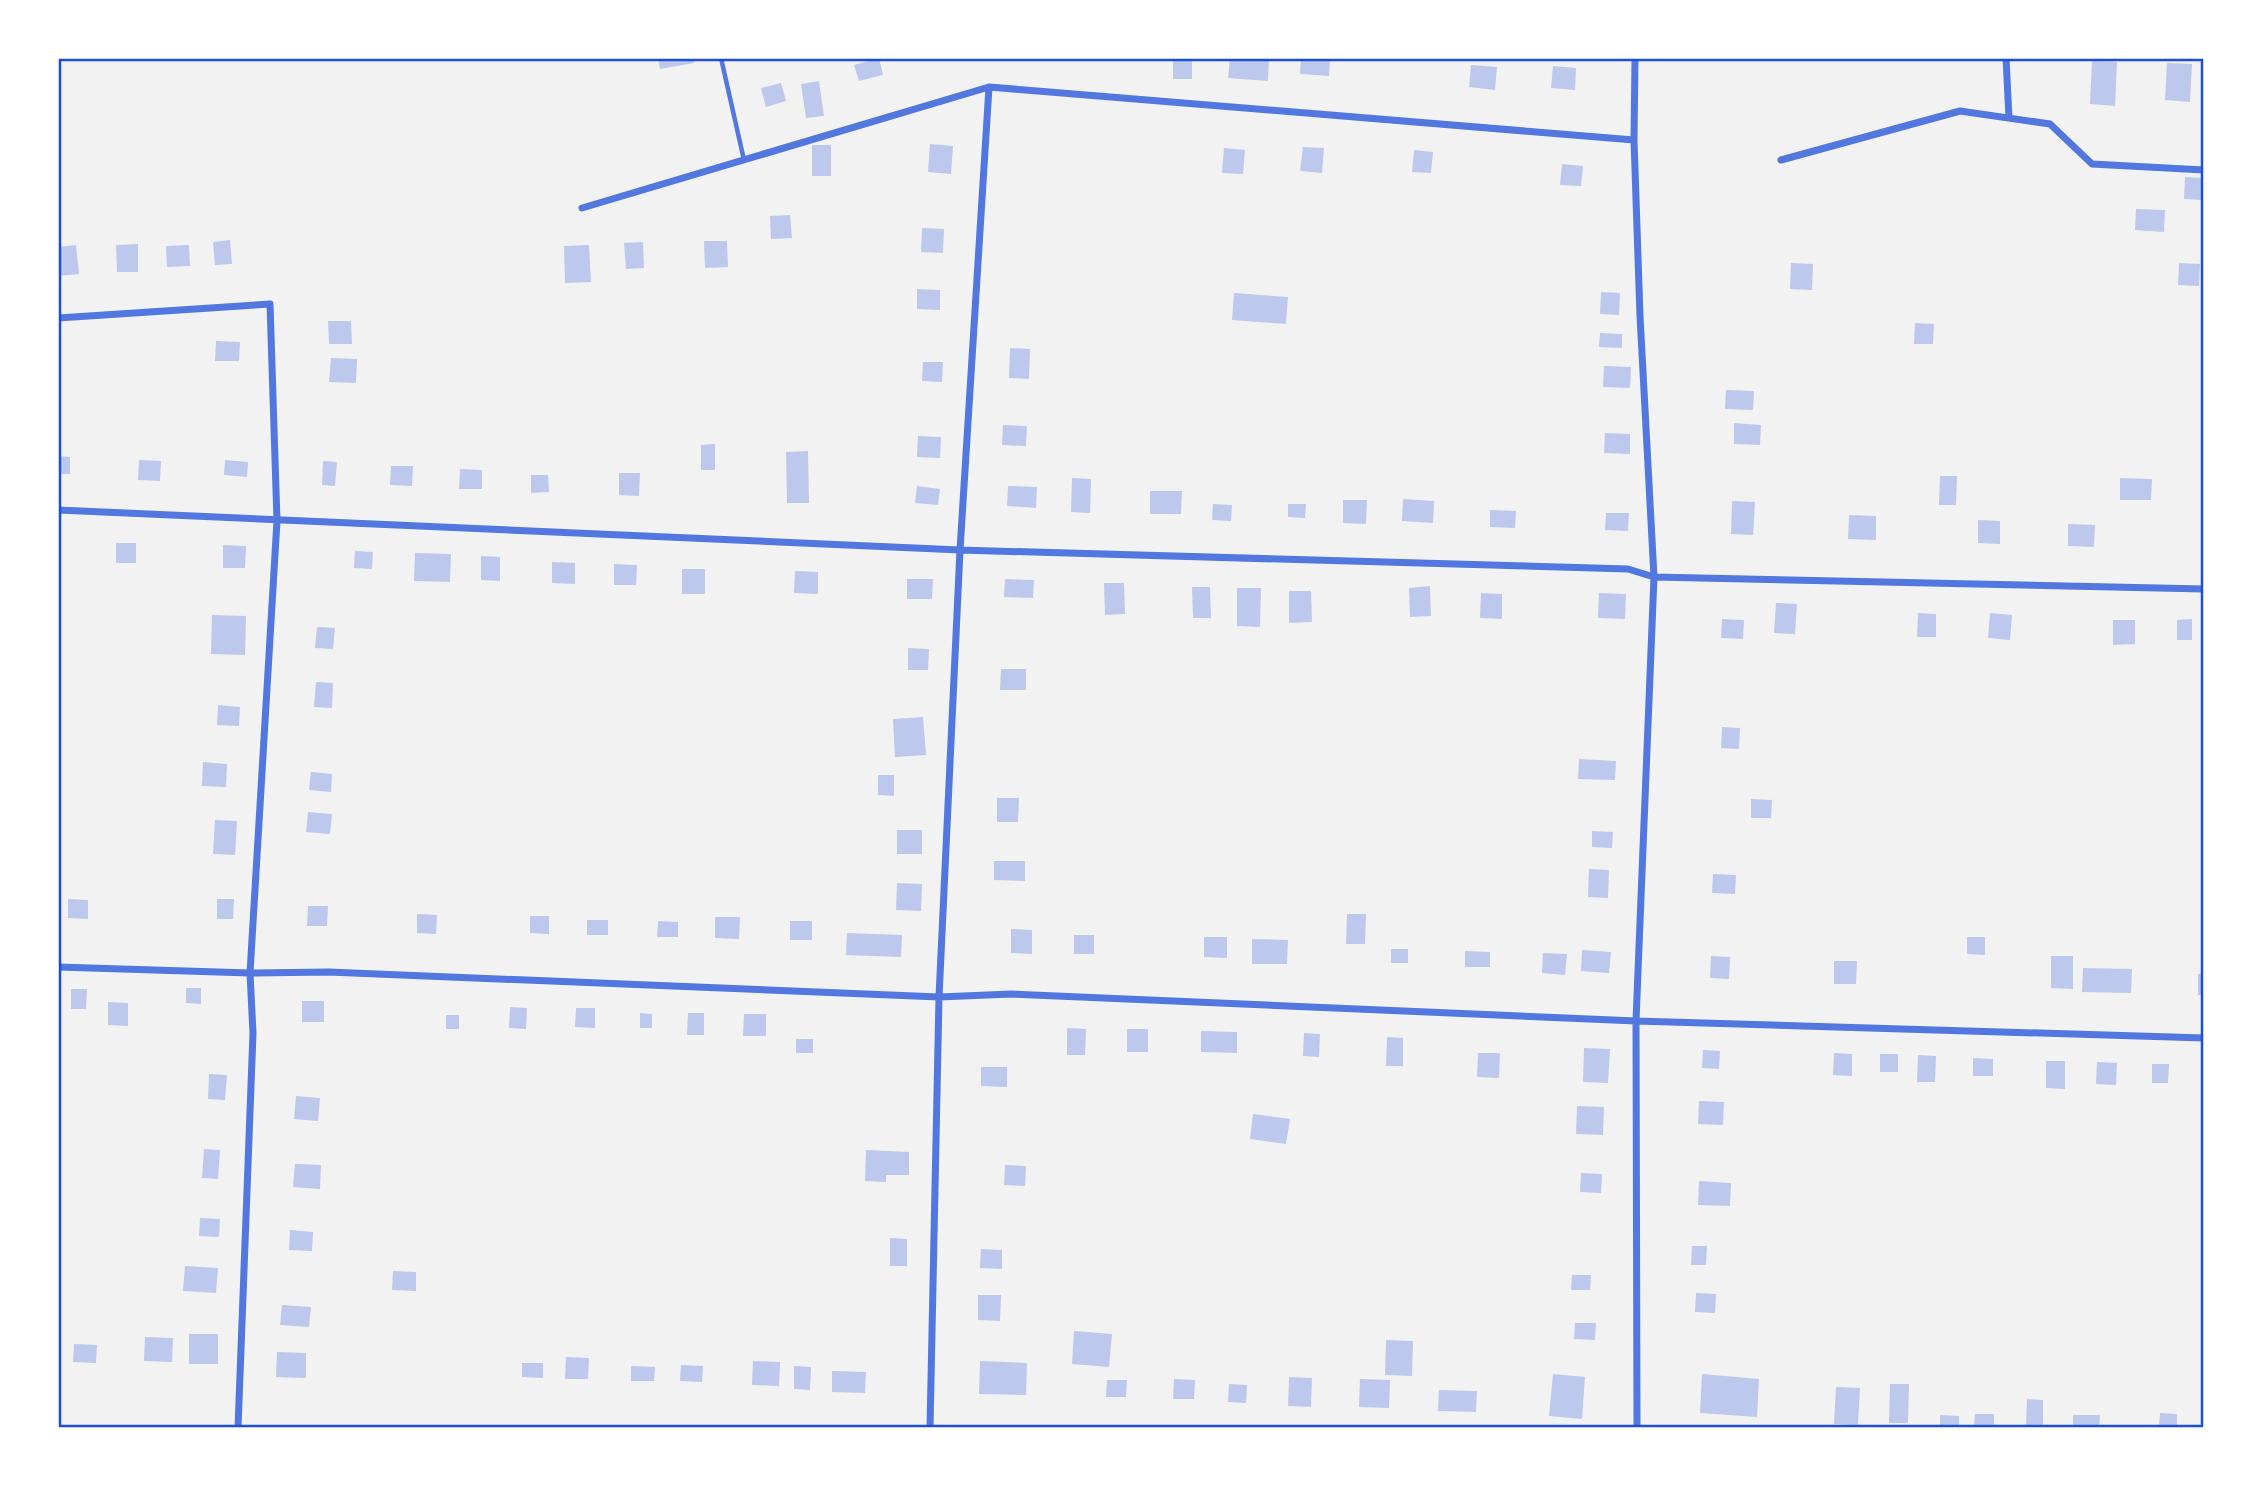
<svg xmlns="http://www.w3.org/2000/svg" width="2262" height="1486" font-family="'IBM Plex Sans',sans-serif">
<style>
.building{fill:#bdc9ec}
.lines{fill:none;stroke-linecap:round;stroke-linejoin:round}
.service{stroke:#5277de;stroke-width:4.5}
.minor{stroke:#5277de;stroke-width:7}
.neatline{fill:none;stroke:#1d4ed8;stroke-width:2.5}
</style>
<rect width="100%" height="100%" fill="#f2f2f2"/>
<path class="building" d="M658 58H693L694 63 660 69Z
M879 58 883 75 859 81 854 65Z
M1173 58H1192V79H1173Z
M1230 58H1269L1268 81 1228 78Z
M1301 58H1330L1329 76 1300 74Z
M2092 61 2117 62 2115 106 2090 104Z
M2167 63 2192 64 2190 102 2165 100Z
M1471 65 1497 67 1495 90 1469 87Z
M1553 66 1576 68 1575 90 1551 88Z
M819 81 824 116 806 118 801 84Z
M781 83 786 101 766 107 761 88Z
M930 144 953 146 951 174 928 172Z
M812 145H831V176H812Z
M1303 147 1324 148 1322 173 1300 171Z
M1224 148 1245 150 1243 174 1222 173Z
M1414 150 1433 152 1431 173 1412 172Z
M1562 164 1583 166 1581 186 1560 185Z
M2185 177 2203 178 2202 200 2184 199Z
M2136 209 2165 210 2164 232 2135 230Z
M790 215 792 238 771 239 770 216Z
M922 228 944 229 943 253 921 252Z
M230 240 232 264 215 265 213 242Z
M704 241H727L728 267 705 268Z
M643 242 644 268 626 269 624 243Z
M138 244V272H117L116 245Z
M76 245 79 274 58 276V247Z
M189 245 190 266 167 267 166 246Z
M589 245 591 282 565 283 564 246Z
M1791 263 1813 264 1812 290 1790 289Z
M2179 263 2200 264 2199 286 2178 285Z
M917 289 940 290V310L917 309Z
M1601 292 1620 293 1619 315 1600 314Z
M1234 293 1288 297 1286 324 1232 320Z
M328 321H351L352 344H329Z
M1915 323 1934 324 1933 344H1914Z
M1600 333 1622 334V348L1599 347Z
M216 341 240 342 239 361H215Z
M1010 348 1030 349 1029 379 1009 378Z
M331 358 357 359 356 383 329 382Z
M923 362H943L942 382 922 381Z
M1604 366 1631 367 1630 388 1603 387Z
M1726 390 1754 391 1753 410 1725 409Z
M1734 423 1761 425 1760 445 1734 444Z
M1003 425 1027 426 1026 446 1002 445Z
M1605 433 1630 434V454L1604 453Z
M918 436 941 437 940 458 917 457Z
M715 444V470H701V445Z
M808 451 809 503H787L786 452Z
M58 456 70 457V474H58Z
M139 460 161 461 160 481 138 480Z
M225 460 248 462 247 477 224 475Z
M323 461 337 462 335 486 322 485Z
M391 466H413L412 486 390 485Z
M460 469 482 470V489H459Z
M619 473H640L639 496 619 495Z
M531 475H548L549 492 531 493Z
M1940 476H1957L1956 505H1939Z
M1072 478 1091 479 1090 513 1071 512Z
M2120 478 2152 479 2151 500H2120Z
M917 486 940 489 938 505 915 503Z
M1008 486 1037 487 1036 508 1007 506Z
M1150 491H1182L1181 514H1150Z
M1403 499 1434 501 1433 523 1402 521Z
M1343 500H1367L1366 524 1343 523Z
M1732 501 1755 502 1753 535 1731 534Z
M1213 504 1232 505 1231 521 1212 520Z
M1288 504H1306L1305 518 1288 517Z
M1490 510 1516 511 1515 528 1490 527Z
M1606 513H1629L1628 531 1605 530Z
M1849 515 1876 516V540L1848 539Z
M1978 520 2000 521V544L1978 543Z
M2068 524 2095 525 2094 547 2068 546Z
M116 543H136V563H116Z
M223 545 246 546 245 568H223Z
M355 551 373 552 372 569 354 568Z
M415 553 451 554 450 582 414 581Z
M481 556 500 557V581L481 580Z
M552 562 575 563V584L552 583Z
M614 564 637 565 636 585H614Z
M682 569H705V594H682Z
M795 571 818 572V594L794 593Z
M907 579H933L932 599H907Z
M1005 579 1034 580 1033 598 1004 597Z
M1104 583H1124L1125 614 1105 615Z
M1430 586 1431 616 1410 617 1409 588Z
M1192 587H1210L1211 618H1193Z
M1237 588H1261L1260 627 1237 626Z
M1289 591H1311L1312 622 1289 623Z
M1481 593 1502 594V619L1480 618Z
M1599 593 1626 594 1625 619 1598 618Z
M1776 603 1797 604 1795 634 1774 633Z
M1918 613 1936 614V637H1917Z
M1990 613 2012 615 2010 640 1988 638Z
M212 615 246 616 245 655 211 654Z
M1722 619 1744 620 1743 639 1721 638Z
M2192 619V640H2177V620Z
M2113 620H2135V644L2113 645Z
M317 627 335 628 333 649 315 648Z
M908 648 929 649 928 670H908Z
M1001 669H1026V690H1000Z
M316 682 333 683 332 708 314 707Z
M218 705 240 707 239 726 217 725Z
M923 717 926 755 895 757 893 719Z
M1722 727 1740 728 1739 749 1721 748Z
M1579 759 1616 761 1615 780 1578 779Z
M203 762 227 764 226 787 202 786Z
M311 772 332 774 331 792 309 790Z
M878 775H894V796L878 795Z
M997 798H1019L1018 822H997Z
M1751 799 1772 800 1771 818H1751Z
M308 812 332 814 330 834 306 832Z
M215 820 237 821 235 855 213 854Z
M897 830H922V854H897Z
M1592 831 1613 832 1612 848 1592 847Z
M994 861H1025V881L994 880Z
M1589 869 1609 870 1608 898 1588 897Z
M1713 874 1736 875 1735 894 1712 893Z
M897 883 922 884 921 911 896 910Z
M68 899 88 900V919L68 918Z
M217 899H234L233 919H217Z
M308 906H328L327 926H307Z
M417 914 437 915 436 934 417 933Z
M1347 914H1366L1365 944H1346Z
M530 916H549V934L530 933Z
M715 917H740L739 939 715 938Z
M587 920H608V935H587Z
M658 921 678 922V937H657Z
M790 921H812V940H790Z
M1011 929 1032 930V954L1011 953Z
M847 933 902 935 901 957 846 955Z
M1074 935H1094V954H1074Z
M1204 937H1227V958L1204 957Z
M1967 937H1985V955L1967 954Z
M1252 939 1288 940 1287 964H1252Z
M1391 949H1408V963H1391Z
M1582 950 1611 952 1609 973 1581 971Z
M1465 951 1490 952V967H1465Z
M1543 953 1567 954 1565 975 1542 973Z
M1711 956 1730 957 1729 979 1710 978Z
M2051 956H2073V989L2051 988Z
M1834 961H1857L1856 984H1834Z
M2083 968 2132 969 2131 993 2082 992Z
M2198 974H2204V995H2198Z
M186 988H201V1004L186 1003Z
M71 989H87L86 1009H71Z
M302 1001H324V1022H302Z
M108 1002 128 1003V1026L108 1025Z
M510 1007 527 1008 526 1029 509 1028Z
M576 1008H595V1028L575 1027Z
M640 1013 652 1014V1028H640Z
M688 1013H704V1035H687Z
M744 1014H766V1036H743Z
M446 1015H459V1029H446Z
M1067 1028 1086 1029 1085 1055H1067Z
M1127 1029H1148V1052H1127Z
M1201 1031 1237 1032V1053L1201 1052Z
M1304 1033 1320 1034 1319 1057 1303 1056Z
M1387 1037 1403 1038V1066H1386Z
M796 1039H813V1053H796Z
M1584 1048 1610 1049 1608 1083 1583 1082Z
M1703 1050 1720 1051 1719 1069 1702 1068Z
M1478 1053H1500L1499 1078 1477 1077Z
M1834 1053 1852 1054V1076L1833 1075Z
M1880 1054H1898V1072H1880Z
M1918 1055 1936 1056 1935 1082H1917Z
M1973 1058 1993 1059V1076H1973Z
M2046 1061H2065V1089L2046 1088Z
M2097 1062 2117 1063 2116 1085 2096 1084Z
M2152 1064H2169L2168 1083H2152Z
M981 1067H1007V1087L981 1086Z
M209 1074 227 1075 225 1100 208 1099Z
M296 1096 320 1098 318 1121 294 1119Z
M1699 1101 1724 1102 1723 1125 1698 1124Z
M1577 1106 1604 1107 1603 1135 1576 1134Z
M1253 1114 1290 1119 1286 1144 1250 1139Z
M204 1149 220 1150 218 1179 202 1178Z
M866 1150 909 1152V1175H886V1182L865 1181Z
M295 1164 321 1165 320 1189 293 1187Z
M1005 1165 1026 1166 1025 1186 1004 1185Z
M1581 1173 1602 1174 1601 1193 1580 1192Z
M1699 1181 1731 1183 1730 1206 1698 1205Z
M200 1218 220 1219 219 1237 199 1236Z
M290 1230 313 1232 312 1251 289 1250Z
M890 1238 907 1239V1266H890Z
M1692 1246H1707L1706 1265H1691Z
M981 1249 1002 1250V1269L980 1268Z
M185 1266 218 1268 216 1293 183 1291Z
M393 1271 416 1272V1291L392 1290Z
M1572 1275H1591L1590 1290H1571Z
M1696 1293 1716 1294 1715 1313 1695 1312Z
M978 1295H1001L1000 1321 978 1320Z
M282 1305 311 1307 309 1327 280 1325Z
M1575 1323H1596L1595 1340 1574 1339Z
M1074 1331 1112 1334 1109 1367 1072 1364Z
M189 1334H218V1364H189Z
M145 1337 173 1338 172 1362 144 1361Z
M1386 1340 1413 1341 1412 1376 1385 1375Z
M74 1344 97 1345 96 1363 73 1362Z
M277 1352 306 1353V1378L276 1377Z
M566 1357 589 1358 588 1379H565Z
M753 1361 780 1362 779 1386 752 1385Z
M980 1361 1027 1363 1026 1395 979 1394Z
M522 1363H543V1378L522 1377Z
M681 1365 703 1366 702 1382 680 1381Z
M631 1366 655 1367 654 1381H631Z
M794 1366 811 1367 810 1390 794 1389Z
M832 1371 866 1372 865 1393 832 1392Z
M1553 1374 1585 1377 1582 1419 1549 1416Z
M1702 1374 1759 1379 1757 1417 1700 1413Z
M1289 1377 1312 1378 1311 1407 1288 1406Z
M1174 1379 1195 1380 1194 1399H1173Z
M1360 1379 1390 1380 1389 1408 1359 1407Z
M1107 1380H1127L1126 1397H1106Z
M1229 1384 1247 1385 1246 1403 1228 1402Z
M1890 1384H1909L1908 1423H1889Z
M1836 1387 1860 1388 1858 1425 1834 1424Z
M1439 1390 1477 1391 1476 1412 1438 1411Z
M2027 1399 2043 1400V1428H2026Z
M2160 1413 2177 1414V1428H2159Z
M1975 1414H1994V1428L1974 1427Z
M1940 1415 1959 1416V1428H1940Z
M2073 1415H2100L2099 1428H2073Z"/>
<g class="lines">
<path class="service" d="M721 58 744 160"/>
<path class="minor" d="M1635 58 1634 140 1640 316 1654 577 1636 1021 1637 1428
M2006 58 2009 118
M1781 160 1960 111 2050 124 2092 164 2204 170
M582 208 989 87 1634 140
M58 318 270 304 277 521 250 973 253 1033 238 1428
M58 510 960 550 1628 569 1654 577 2204 589
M58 967 250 973 329 972 939 997 1011 994 1636 1021 2204 1038
M930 1428 939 997 960 550 989 87"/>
</g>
<rect width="2262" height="1486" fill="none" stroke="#ffffff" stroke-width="119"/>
<rect x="60" y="60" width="2142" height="1366" class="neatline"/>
</svg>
